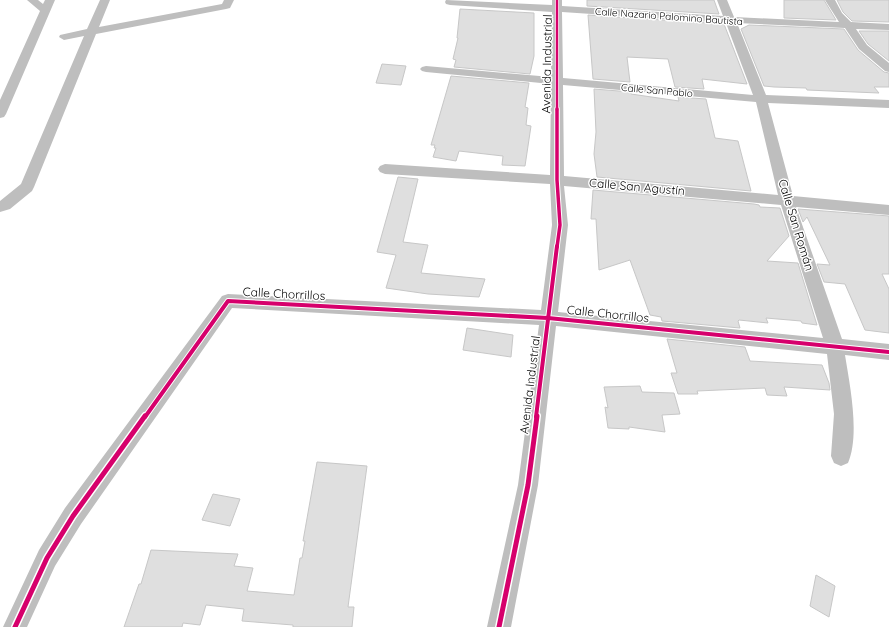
<svg xmlns="http://www.w3.org/2000/svg" width="889" height="627" font-family="Quicksand,sans-serif">
<style>
.building{fill:#dfdfdf;stroke:#c7c7c7}
.lines{fill:none;stroke-linecap:round;stroke-linejoin:round}
.street{fill:#bebebe;fill-rule:evenodd}
.cycleway-far3-casing{stroke:#fff;stroke-width:4}
.cycleway-far2-casing{stroke:#fff;stroke-width:5.5}
.cycleway-far1-casing{stroke:#fff;stroke-width:6}
.cycleway-casing{stroke:#fff;stroke-width:8}
.cycleway-far3{stroke:#d6006c;stroke-width:2.5}
.cycleway-far2{stroke:#d6006c;stroke-width:3.5}
.cycleway-far1{stroke:#d6006c;stroke-width:4}
.cycleway{stroke:#d6006c;stroke-width:5}
.labels{text-anchor:middle;stroke-width:3;stroke-linejoin:round;paint-order:stroke}
.far-street-label{font-size:10px;fill:#000;stroke:#fff}
.street-label{font-size:12px;fill:#000;stroke:#fff}
</style>
<rect width="100%" height="100%" fill="#fff"/>
<path class="building" d="M587 0H714L719 14 587 6Z
M784 0H824L836 20 784 18Z
M837 0H889V22L852 21 843 12Z
M460 9 534 13V56L530 74 454 67 456 60 453 59 458 38H457Z
M588 15 724 24 747 84 702 79 704 89 675 87 668 59 627 57 630 82 593 79Z
M749 25 844 29 858 50 884 72 889 73V87H874L879 93 807 90 806 88 774 87 764 86 741 29Z
M859 31H889V61L868 44Z
M382 64 406 66 401 85 376 83Z
M451 76 529 83 525 107 528 108 526 125 531 126 525 166 502 165 503 156 459 151 456 161 433 157 436 148H434L435 145H431Z
M594 89 631 92V94L679 101 678 97 706 99 715 138 738 141 751 191 597 177 594 154 596 132Z
M398 177 418 179 403 242 428 245 421 273 485 279 479 297 428 294 386 288 396 255 377 252Z
M593 190 754 204 759 205 760 207 780 208 789 236 767 261 798 263 817 325 802 323 801 321 766 318 768 323 739 320 738 321 740 328 662 321 661 317 650 315 630 260 599 270 596 219H591Z
M798 209 889 216V274H882L889 289V333L865 330 845 284 824 282 817 264 830 265 807 217 803 222Z
M467 328 513 335 511 357 463 350Z
M667 339 745 347 750 361 822 365 829 383 830 390 784 387 787 396 767 395 765 388 697 391 698 394H678L671 373H677Z
M640 386 642 392 674 393 680 414 662 415 665 432 629 427V429L608 428 605 407 608 408 604 387Z
M317 462 367 466 348 607H354L352 627H293V625L242 621 244 609 206 605 200 625 183 623 182 627H124L139 584H141L151 550 238 554 234 566 253 568 247 591 294 595 300 558H302L305 541H303Z
M213 494 240 499 230 526 202 520Z
M816 575 835 586 829 617 810 606Z"/>
<g class="lines">
<path class="street" d="M27 0H38L43 4 45 0H55L6 114 4 117 0 118V100L40 11Z
M100 0H110L99 27 222 4 224 0H234L230 8 226 9 96 34 34 187 32 191 10 209 0 212V201L21 184 84 36 64 40 59 37 60 35 87 29Z
M446 0 552 5V0H562V6L723 16 717 0H727L734 17 839 22 825 0H835L842 13 851 22 889 24V30L856 29 867 45 889 63V72L885 71 859 49 845 28 737 23 766 95 889 100V108L768 103 793 196 889 205V215L796 207 842 339 889 344V360L845 355C850 386 860 435 848 463L841 466 834 463 831 456 834 414 827 354 556 326 538 485 511 627H487L518 485 539 325 232 308 81 524 55 566 27 627H3L39 550 65 508 222 296 228 294 541 310 552 225 550 184 385 174 380 172 378 169 380 166 385 164 550 175 551 84 426 72 422 71 420 69 422 67 426 66 551 77 552 12 450 5 446 4 445 2ZM562 12 726 23 753 95 563 78ZM563 85 756 102 778 195 564 176ZM564 186 781 205 823 338 558 312 568 225Z"/>
<g class="cycleway-far3-casing">
<path id="cycleway-far3" d="M557 0V110"/>
</g>
<g class="cycleway-far2-casing">
<path id="cycleway-far2" d="M557 109V180L560 225 557 247"/>
</g>
<g class="cycleway-far1-casing">
<path id="cycleway-far1" d="M145 417 228 301 548 318 889 352
M536 417 557 246"/>
</g>
<g class="cycleway-casing">
<path id="cycleway" d="M15 627 47 558 73 516 145 416
M499 627 528 485 537 416"/>
</g>
<use href="#cycleway-far3" class="cycleway-far3"/>
<use href="#cycleway-far2" class="cycleway-far2"/>
<use href="#cycleway-far1" class="cycleway-far1"/>
<use href="#cycleway" class="cycleway"/>
</g>
<g class="labels">
<g class="far-street-label">
<text transform="translate(669 16) rotate(4)" y="4">Calle Nazario Palomino Bautista</text>
<text transform="translate(657 90) rotate(5)" y="4">Calle San Pablo</text>
</g>
<g class="street-label">
<text transform="translate(547 64) rotate(-89)" y="4">Avenida Industrial</text>
<text transform="translate(637 187) rotate(5)" y="4">Calle San Agustín</text>
<text transform="translate(796 225) rotate(73)" y="4">Calle San Román</text>
<text transform="translate(284 294) rotate(3)" y="4">Calle Chorrillos</text>
<text transform="translate(608 314) rotate(6)" y="4">Calle Chorrillos</text>
<text transform="translate(530 385) rotate(-83)" y="4">Avenida Industrial</text>
</g>
</g>
</svg>
